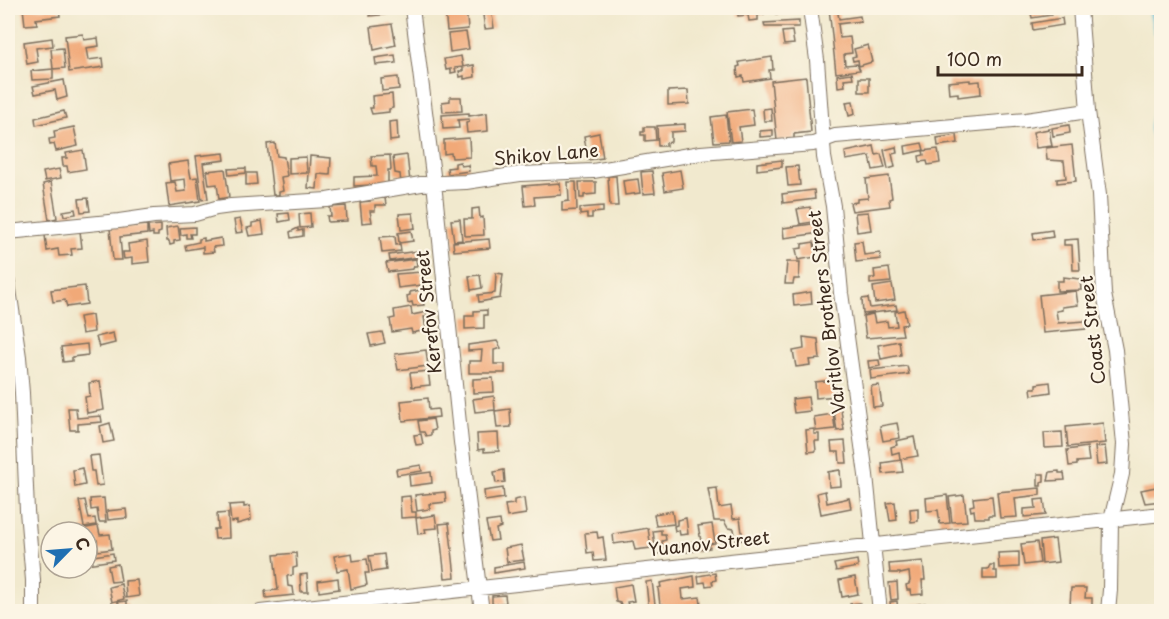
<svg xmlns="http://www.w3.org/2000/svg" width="1169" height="619" font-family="'Playpen Sans',sans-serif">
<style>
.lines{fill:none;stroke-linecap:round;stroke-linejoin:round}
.river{stroke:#57bdd5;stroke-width:18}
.building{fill:#f1a978}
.minor-casing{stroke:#7b6d5c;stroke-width:16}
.minor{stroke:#fff;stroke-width:14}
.labels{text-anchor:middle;stroke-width:4.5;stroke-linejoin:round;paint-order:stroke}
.street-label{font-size:18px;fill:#3b2a1e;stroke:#fcf5e5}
</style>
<rect width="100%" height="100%" fill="#fcf5e5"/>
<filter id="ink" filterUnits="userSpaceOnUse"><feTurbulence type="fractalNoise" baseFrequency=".0167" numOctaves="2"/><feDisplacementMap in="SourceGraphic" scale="12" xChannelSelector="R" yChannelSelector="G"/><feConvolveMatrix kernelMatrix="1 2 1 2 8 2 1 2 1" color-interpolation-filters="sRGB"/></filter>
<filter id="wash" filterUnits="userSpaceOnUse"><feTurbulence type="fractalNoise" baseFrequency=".008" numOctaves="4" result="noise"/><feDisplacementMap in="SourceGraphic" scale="24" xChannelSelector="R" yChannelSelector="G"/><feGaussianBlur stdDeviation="1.35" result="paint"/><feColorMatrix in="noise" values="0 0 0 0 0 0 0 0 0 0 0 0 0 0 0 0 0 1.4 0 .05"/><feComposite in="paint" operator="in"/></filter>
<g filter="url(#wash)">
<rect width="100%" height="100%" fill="#f1e9ce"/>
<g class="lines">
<path class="river" d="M1157 8 1162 29
M1162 107 1158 128 1162 143"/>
</g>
<g id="blocks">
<path class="building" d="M23 8 59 9 60 16 36 19 37 24 25 25Z
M388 8 389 14 370 16V9Z
M466 8 468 29 447 31 445 10Z
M482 8H491L494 28 485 29Z
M737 8H763L764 14 758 15V20L749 21 748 15 738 16Z
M776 8H795V12L776 14Z
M829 8H837L839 19 860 16 861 21 838 24 840 38 850 37 852 53 844 54 845 65 857 64 860 70 836 73Z
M1038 8H1050L1052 15 1032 18 1030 9Z
M1062 18 1063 25 1033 30 1032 23Z
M799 21V27H765L764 23Z
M392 24 396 45 374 50 371 27Z
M792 31 794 44 784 45 782 32Z
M466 32 469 49 450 52 448 34Z
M83 34 84 40 98 38 99 46 86 48 88 60 103 58 104 67 69 72 65 36Z
M52 38 53 46 36 48 38 62 27 64 24 42Z
M868 45 872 62 859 66 858 60 853 61 852 57 856 56 854 49Z
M63 48 65 68 53 69V79L32 80 31 71 53 69 51 49Z
M395 55 396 63 376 65 375 58Z
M461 56 463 67 474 65 475 77 464 79V76L460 77 459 71H463V67L455 68 456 72 451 73V69L446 70 444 59Z
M772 57 773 70H769L770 78 744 82 743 76 738 77 737 67 740 66 739 62Z
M852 73 853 78 844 79 845 86 838 87 837 75Z
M398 77 399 89 382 91 381 79Z
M806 77 811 132 794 134V139L777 141 771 81Z
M859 78H869V92H859Z
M64 80 67 97 57 100 55 90 35 94 33 86Z
M970 80V82L980 81 981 94 958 97V93L949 94 948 82Z
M688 90 689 104 668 105V91Z
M392 94 393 108 389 109V112L372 114 370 108H373L372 96Z
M450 97H461L462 111 443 112 442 102 450 101Z
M853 101 855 114 849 116 846 102Z
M771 108 772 121H764L763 109Z
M752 109 754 125 739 127 741 141 731 142 727 112Z
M64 111 66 118 36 125 35 118Z
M469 113V116L487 113 488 131 467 133 466 123 469 122V119L458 120 459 128 443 129 442 115Z
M726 115 729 141 714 142 711 117Z
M397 121 398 140 390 141 389 122Z
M685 124V131L671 132V142L666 143V146H658L657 126Z
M1069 125 1070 133 1053 136 1052 128Z
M74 127 78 146 56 151 54 144 50 145 49 139 55 138 54 131Z
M644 127H655L656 140 645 141V135H641V132H644Z
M1049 129 1052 146 1036 148 1033 132Z
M773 130V136L760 137V131Z
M599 133 603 158 588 160 584 136Z
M957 135 958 143 938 146 937 138Z
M469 138 470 157 452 158 451 153 444 154V140Z
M275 143 277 156 284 157 287 176 281 177 283 191 279 192V195H273L267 144Z
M922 143 924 150 906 154 905 146Z
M1072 145 1076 181 1057 183V179L1066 178 1064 161 1047 160 1046 148Z
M874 146 876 155 881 154 885 168 873 170 870 156 846 160 845 152Z
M896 147 897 153 892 154 895 167 888 169 884 150Z
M938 149 940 163 928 165 927 161 920 162 919 156 924 155 923 151Z
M83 150 86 169 68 172 67 166H63L62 158H67L66 153Z
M224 153 225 160 203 163 208 199 202 200 196 156Z
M390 155 391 170H388V184L354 186V177L377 176 376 166H372L371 156Z
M407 155 410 182 401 183 400 174 395 173 393 157Z
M310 156 331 158 330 175 318 174 317 189 308 188Z
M306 157 307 173 289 174V158Z
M782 160V167L757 170V163Z
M188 161 191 178 197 177 200 201 169 206 166 183 175 182 177 192 186 191 185 179 170 181 168 164Z
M460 162 461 166 468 165 469 171 448 174 447 168 455 167V163Z
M798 166 800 185 788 186 786 167Z
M246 168V173L229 175 228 169Z
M59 169 61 178 45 181 43 172Z
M225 169 229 197 219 199 217 184 209 185 207 171Z
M680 170 683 188 665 191 662 173Z
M652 171 655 193 643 194 641 172Z
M246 173H256L257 184 246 185Z
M608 176H616L618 206H610Z
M889 176 892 198 889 199 890 206 852 211 850 203 857 202V199L868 198 866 179Z
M638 179 640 193 625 195 623 181Z
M51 182 57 218 49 220 43 184Z
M568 182H576L577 210 562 211V202L569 201Z
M579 182H596V194L584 195V198H580Z
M560 183 561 195 534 197 535 205 525 206 523 186Z
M814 190 815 199 783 203 782 194Z
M88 198 90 211 81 212 79 199Z
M385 198 386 205H375V211H370L372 222 362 223 360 202 370 201 369 199Z
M346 206 347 221 328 222 327 216H331L330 207Z
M603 206V212L592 213V218H587V214L580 215V208Z
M810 207 813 222 800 224 797 209Z
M479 208 480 218 483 217 484 235 465 236 464 219H472V209Z
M75 209 76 214 64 216 63 211Z
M868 212 871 230 857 232 855 213Z
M289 213 290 220 279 222 278 214Z
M310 213 311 227 300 228 299 214Z
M413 213 415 228 401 230 399 214Z
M240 219 243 232 236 233 234 220Z
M460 219 462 240 454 241 451 220Z
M262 221 264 234 249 236 247 228 252 227V223Z
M819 223 820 233 784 238 783 228Z
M147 225V234L120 237 122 260H113L110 228Z
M161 225V232L158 233V236H153V233L149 234 148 226Z
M178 226 180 240 174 241V244L170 245 169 241H167L166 228Z
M195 227V234H190L191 238H186V234L181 235 180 228Z
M298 228V231L303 230V236L291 238 290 232Z
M1052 230 1053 237 1034 240 1033 233Z
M80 231 82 248 71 249 72 255 59 256 58 249 47 251 45 235Z
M411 231 413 241 399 243 398 233Z
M395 236 396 245 400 244 401 251 382 253 380 237Z
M204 238V241L221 238 222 246 213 247 214 252 203 253V247L186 250 185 245 199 242V239Z
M489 239 490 248 454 251 453 242Z
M1078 239 1080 270H1073L1072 245H1064V240Z
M147 241 149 262 132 264V258L124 259 123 252H129L128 244Z
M862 241 864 255 880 253 881 259 856 262 854 242Z
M814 242 816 257 798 260 796 249 802 248V244Z
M418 251 419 257 390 261 389 255Z
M416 259 417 266H414L413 269 388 272 386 263Z
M787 262H800L799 279H794L793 284H785Z
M889 268 891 282 870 284V278H875L874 270Z
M421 272 422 285 398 288 396 274Z
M496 273 503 274 500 298 479 302 478 295 495 293Z
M480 275 482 288 471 290 469 276Z
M1063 277 1080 279 1081 290 1057 291V281H1063Z
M892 284 895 300 875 303 873 287Z
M85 286 87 304 67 307 65 300 53 302 51 290Z
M421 290 424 305 413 306 412 302 408 303 407 296 410 295V292Z
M1076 291 1078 305 1062 307V310L1056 311 1058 323 1085 321 1086 329 1043 333 1039 295Z
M811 292 812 304 794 306 793 295Z
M868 298 870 308 896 305 897 310 863 314 862 299Z
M411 307 412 315 427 312V317H424L426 330 412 333 411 329 392 332 390 319 395 318 394 310Z
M487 310V315H484V328L465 329V316H474V311Z
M904 310 907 324 901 325 903 335 866 338 863 316 873 314 875 323 887 321 888 327 897 326 895 312Z
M92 315 94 332 82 334 79 317Z
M382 332 385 343 371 346 368 334Z
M113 333 115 343 99 347 96 337Z
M803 337 818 339 820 359 809 360 810 365 796 367 793 351 804 349Z
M497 341 501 348 494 350V364H505V373H469V361H481L482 350 468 351V345Z
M899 341 901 355 881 359 878 345Z
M87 344 88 355 72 357V361L63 362 61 347Z
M426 350 428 366 398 370 395 354Z
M879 360 880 366 869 368 868 361Z
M907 366 909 374 871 379 870 370Z
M428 371 430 385 412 387 410 373Z
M493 378 494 392 473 393V379Z
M834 380 836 396 816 398 815 382Z
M100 381 104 410 87 413 85 397 90 396 89 383Z
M1050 382 1051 392 1032 395 1031 388H1036V384Z
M879 385 882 406 873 407 871 386Z
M494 396 495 410 475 412 473 399Z
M808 397 810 411 794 413 792 399Z
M428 398 429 410 438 409 439 417 403 421 401 401Z
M68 408H76L77 418 101 416 102 422 78 424V430H70Z
M510 409 511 427 497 428 495 411Z
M841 410 844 430 837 431 834 411Z
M833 414 835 429 816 431 814 417Z
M433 419 435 430 431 431V435L426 436 424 432H420L418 421Z
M110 423 114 441 103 443 100 426Z
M897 423 900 438 883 441 880 426Z
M1103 423 1105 443 1068 447 1066 427Z
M814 429V434H819V441H815L816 451 808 452 806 430Z
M1062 432 1063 447 1045 448 1044 433Z
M498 433 499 451 484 452V449L478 450 477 434Z
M421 434 423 444 416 445 414 435Z
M914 437 918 456 900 459 899 452 892 454 891 447 897 445 896 441Z
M845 441 847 463H840L839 452H832L831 442Z
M1105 446 1107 464 1097 465 1095 447Z
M1087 447 1089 461 1077 462V465L1069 466 1067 450Z
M99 455 103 485 96 486 94 471H91L89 456Z
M901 460 903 472 883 474 882 463Z
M421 465 422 471 397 475 396 469Z
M82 468 85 485 75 487 73 470Z
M504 470 505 482 496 483 494 472Z
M840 470 841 486 829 487 828 472Z
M1059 471V473H1064L1065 480 1048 481 1050 472Z
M431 472 432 483 410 486 409 475Z
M1038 474H1044V481L1041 482V486H1038Z
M1161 486V501L1145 503 1141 490Z
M503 488 504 498 485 501 484 491Z
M717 488 719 508 731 506 733 519 740 518 743 540 736 541 734 529 728 528 724 521H714L708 489Z
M1040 488V495L1015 498 1017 517 1000 518 997 492Z
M825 491 827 503 849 498 851 508 821 514 817 493Z
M445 492 446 502 429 504 430 509 417 511 415 495Z
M947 495 950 523 940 524 938 510 927 511 926 498Z
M964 495 967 521 952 522 949 497Z
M410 496 412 512H416V517L401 518 400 497Z
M992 496 994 515H989V518H975L974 510 971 511 970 506 974 505 973 498Z
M104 498 106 522H99L97 509 91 510 90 499Z
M524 498 526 514 507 517 505 505 514 504V500Z
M1044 499 1046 515 1024 517V509L1036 508 1035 500Z
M85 500 89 519 95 518 96 525 84 527 79 501Z
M895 502 897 520 890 521 887 503Z
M244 504V507L250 506 251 520 237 524V521L231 522 229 505Z
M918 508V521L911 522 910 509Z
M126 509 127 518 108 520 107 511Z
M672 511 674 524 656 526 654 514Z
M228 513 229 538 215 539 214 529H218L217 514Z
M435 515 437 528 425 529 426 533 418 534 416 518Z
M686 518 688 534 680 535 679 530 675 531 674 526 677 525V520Z
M500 520 501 527 496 529 498 540 490 541 486 522Z
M449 523 455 577 445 578 439 524Z
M712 524 715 543 709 544 710 548 687 552 686 543 701 541 698 526Z
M98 526 100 535 110 534 112 549 98 551 97 540 87 541V532H82L81 529Z
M648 528 651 548 635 550 633 541 614 544 613 534Z
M661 530V534H665L666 540 662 541 663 547 679 544 680 551 656 554 653 531Z
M597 532 598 538 603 537 606 560 594 561 593 552 587 553 585 533Z
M1055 539 1058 562 1042 564 1040 541Z
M1037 542 1040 563 1024 565 1021 544Z
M521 545 524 560 507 562 505 548Z
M1019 552V567L999 568 998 553Z
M113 553 114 560 87 564V557Z
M296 553 297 567 293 568V575L287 576 288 586 293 587 294 595 266 598 265 591 278 590 274 555Z
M352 553 353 561 367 559 369 573H365L367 585 351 589 348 569 337 571 334 556Z
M384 554 386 570 372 572 369 556Z
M857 560 858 567 836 571 834 564Z
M923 561 925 580H922L923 594 911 595 910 590H907L906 585 909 584 910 581 909 572 900 574V573H890L889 564Z
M524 562 525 568 494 573V567Z
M118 564 121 581 111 582 108 566Z
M990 565H994V571H997V579H983V569H988Z
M715 573 716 580 712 581 713 585 706 586 705 582 699 583 698 576Z
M307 574 308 592H301L300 575Z
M694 576 695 587 682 589 683 599 700 597 701 604 664 610 663 604 660 605 658 588 661 587 660 583Z
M855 577 858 594 842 597 839 580Z
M338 578 339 589 319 592 318 581Z
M137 580 139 596 126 598 125 581Z
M652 581 656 612H649L646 582Z
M897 582 898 599 891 600 889 583Z
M121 584 124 599 112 602 109 587Z
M631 584 634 601 627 602 628 605 621 606 620 603 616 602 614 587Z
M1071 588H1086L1085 598H1092V607L1070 606Z
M505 595 506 603 492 604V596Z
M127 601V612H98L97 608 118 606V602Z
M897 601 898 612H891L890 602Z
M860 603 861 612H851L850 604Z
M925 603 926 612H914L913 605Z"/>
</g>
</g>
<g filter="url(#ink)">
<use href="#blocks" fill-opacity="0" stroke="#7b6d5c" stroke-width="1.5"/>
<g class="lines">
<g class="minor-casing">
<path id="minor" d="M412 8 434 183 461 442 482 612
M810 8 817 60 824 157 833 206 841 293 866 475 880 612
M1080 8 1088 111 1099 195 1104 294 1115 350 1124 444 1122 474 1111 520 1110 590 1108 612
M8 232 119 221 154 216 195 214 216 208 231 206 327 200 421 184 466 182 520 174 593 171 701 153 813 144 835 136 1026 120 1088 111
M8 283 19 357 22 393 27 511 33 580V612
M260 612 1162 514"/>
</g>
<use href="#minor" class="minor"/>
</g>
</g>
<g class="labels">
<g class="street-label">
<text transform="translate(546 155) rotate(-5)" y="6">Shikov Lane</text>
<text transform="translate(429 312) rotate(-96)" y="6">Kerefov Street</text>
<text transform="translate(827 312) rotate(-97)" y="6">Varitlov Brothers Street</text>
<text transform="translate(1093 330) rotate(-97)" y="6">Coast Street</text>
<text transform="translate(709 544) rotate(-6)" y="6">Yuanov Street</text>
</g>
</g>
<rect width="1169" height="619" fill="none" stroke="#fcf5e5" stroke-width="30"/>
<g transform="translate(69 550) rotate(65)"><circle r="28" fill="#fcf5e5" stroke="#afa495" stroke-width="1.5"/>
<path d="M0-4.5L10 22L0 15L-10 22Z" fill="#1f6fb2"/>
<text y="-9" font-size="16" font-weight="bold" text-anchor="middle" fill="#3b2a1e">С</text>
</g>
<path d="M938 66v9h144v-9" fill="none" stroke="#3b2a1e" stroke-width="3"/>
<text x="947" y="66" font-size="18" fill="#3b2a1e" stroke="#fcf5e5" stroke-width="4.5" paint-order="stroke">100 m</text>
</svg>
